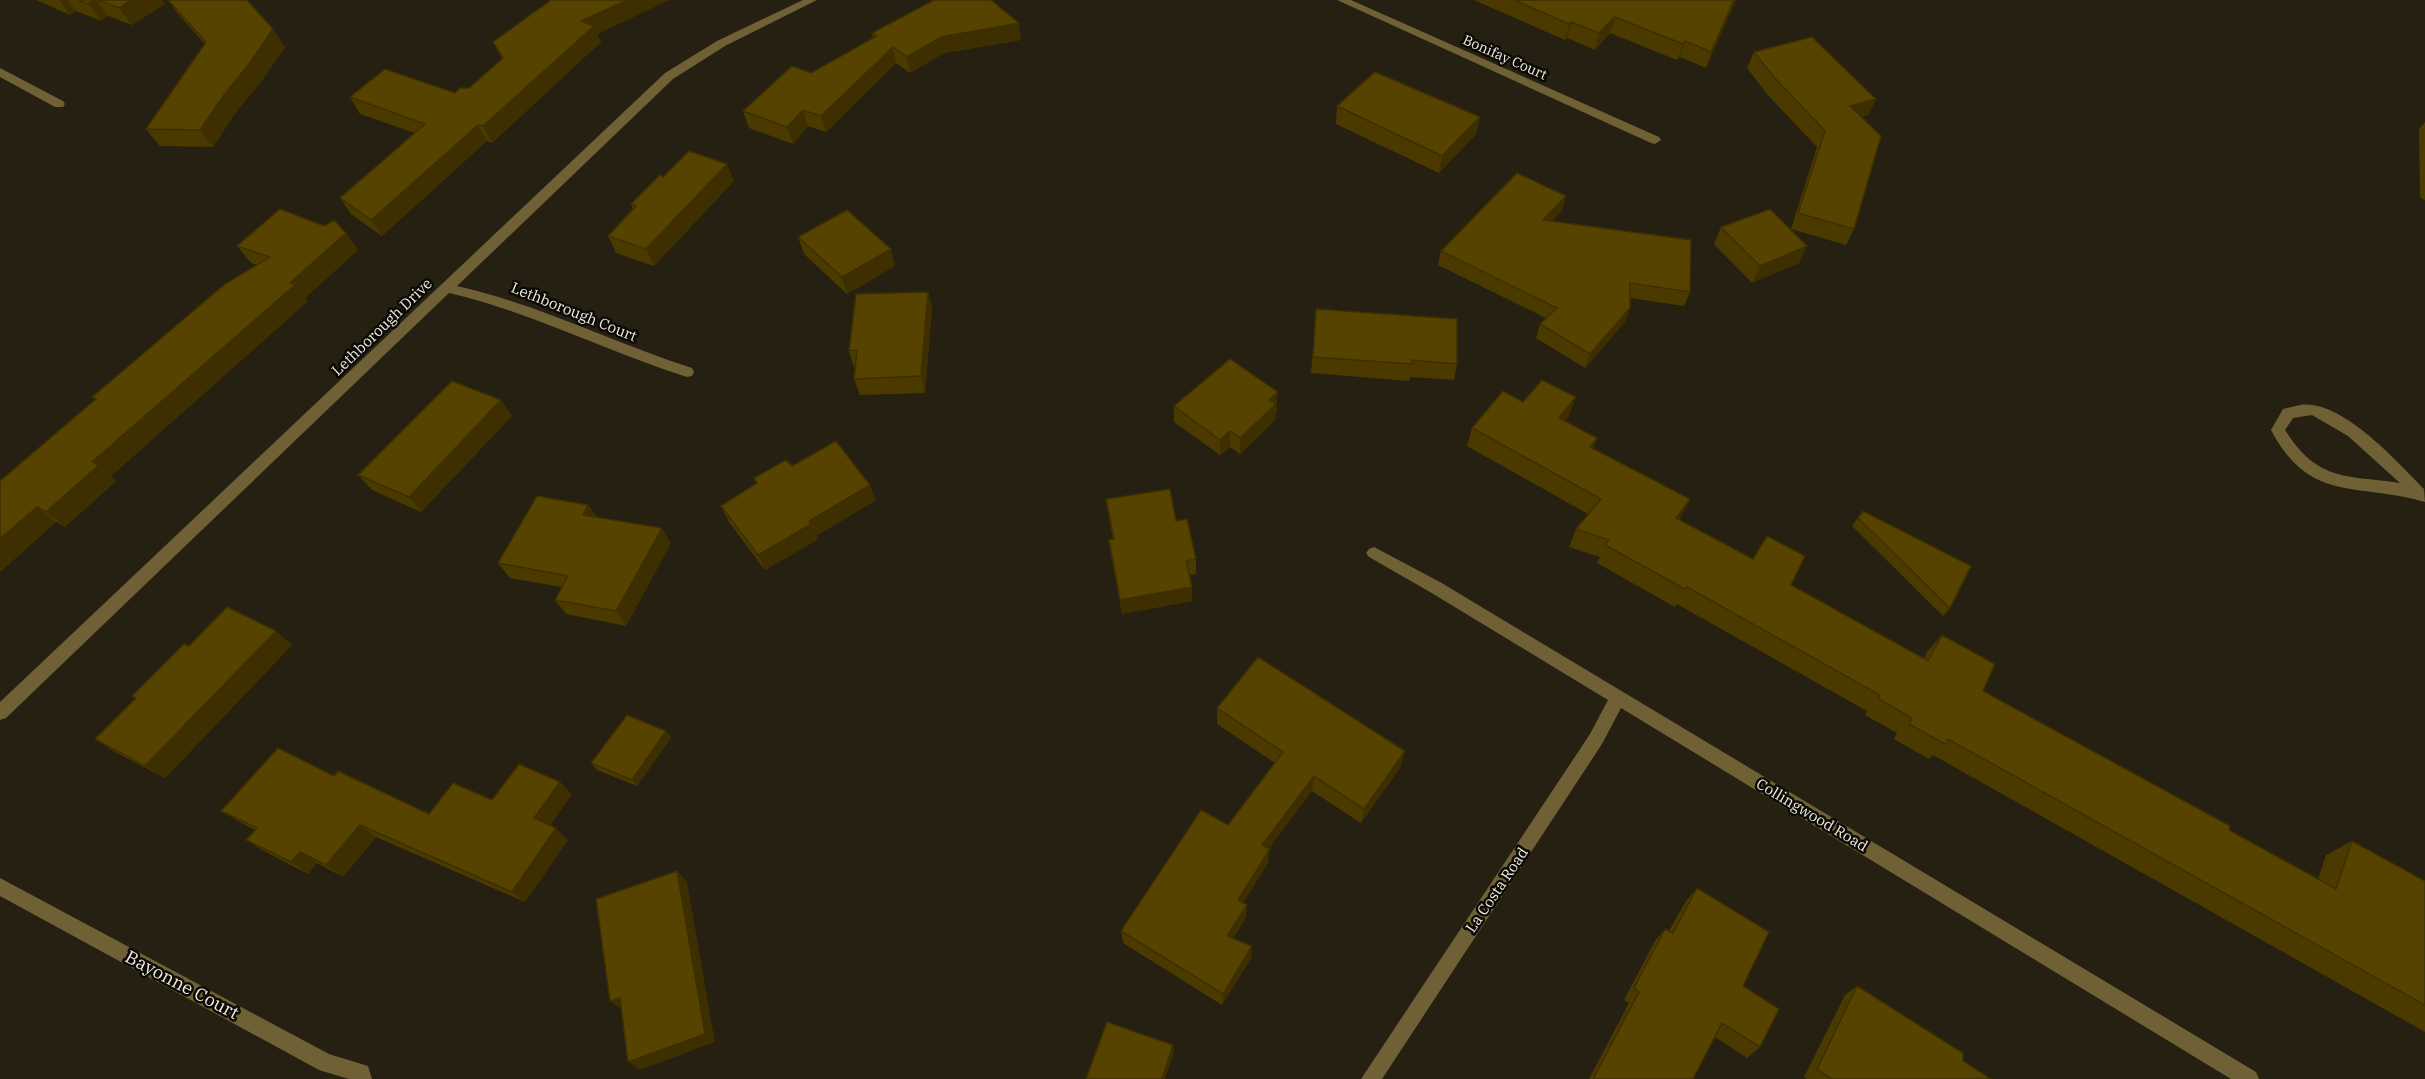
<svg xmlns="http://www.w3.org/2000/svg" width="2425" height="1079" font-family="'IBM Plex Serif',serif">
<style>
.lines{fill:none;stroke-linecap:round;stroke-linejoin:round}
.minor{fill:#6f6035;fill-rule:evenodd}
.wall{fill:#4b3a00}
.shaded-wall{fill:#3d2f00}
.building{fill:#574300;stroke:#3d2f00;stroke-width:1.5}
.labels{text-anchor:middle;stroke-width:5;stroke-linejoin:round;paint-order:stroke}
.far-street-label{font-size:14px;fill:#f0ece3;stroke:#0c0a05}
.street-label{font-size:15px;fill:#f0ece3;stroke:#0c0a05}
.near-street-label{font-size:18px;fill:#f0ece3;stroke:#0c0a05}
</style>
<rect width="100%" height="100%" fill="#252011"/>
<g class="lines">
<path class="minor" d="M803 0H817L725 46 673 79 457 286C538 304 613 343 692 368L694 372 692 376 687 377C607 352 531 312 449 293L6 718 0 720V702L665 73 717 41Z
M1337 0H1351L1659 137 1661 140 1655 144 1651 143Z
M0 68 63 101 65 104 63 107H55L0 77Z
M2300 405C2342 399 2397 462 2424 489L2425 502C2357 482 2310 504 2271 430L2283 409ZM2312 415 2348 436 2400 483C2345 475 2318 482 2285 430L2293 418Z
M1374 547 1440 582 2256 1072 2259 1079H2231L1621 708 1602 744 1382 1079H1361L1590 734 1608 700 1430 592 1369 557 1366 553 1369 549Z
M0 878 329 1054 368 1066 372 1079H349L319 1070 0 896Z"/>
</g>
<path class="wall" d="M36 0H162L165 4 132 25 108 16 101 21 76 11 70 15Z
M168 0H247L285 47 261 82 236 112 213 147 160 146 146 129 205 44 178 14Z
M551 0H669L597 34 601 42 492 143 487 141 382 236 351 214 340 198 415 133 360 114 350 97 455 93 469 88 502 59 493 42Z
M1474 0H1736L1706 68 1680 57 1677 60 1610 33 1595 50 1567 38 1565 40Z
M872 33 1021 40 944 53 910 73 896 63 826 132 808 126 793 144 749 128 743 111 873 38Z
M1754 52 1876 99 1868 115 1861 117 1854 229 1846 245 1791 229 1817 147 1767 94 1747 68Z
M1337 106 1480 117 1476 134 1439 173 1336 124Z
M2425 122V200L2420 198 2419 129Z
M663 177 734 181 654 266 616 253 608 236 633 210 631 204Z
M1566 196 1562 210 1552 221 1690 292 1684 306 1630 298V308L1625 322 1585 368 1536 338 1540 324 1546 318 1438 265 1441 251Z
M1721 227 1807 246 1799 263 1752 283 1714 244Z
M346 233 358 250 305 298 308 301 111 476 116 481 65 527 56 522 0 572 95 400 92 397 257 265 251 263 237 246Z
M798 237 895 266 847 294 804 254Z
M928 292 932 309 925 393 860 395 854 379 856 367H854L849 351Z
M1316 309 1457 364 1454 380 1410 377 1409 381 1311 373Z
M1523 402 1569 416 1565 421 1597 438 1593 449 1690 499 1679 520 1791 585 1924 658 1927 652 1942 635 1983 691 2229 830 2318 879 2326 855 2352 841 2425 881V1032L1933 755 1929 759 1894 739 1897 733 1865 715 1867 711 1677 604 1675 607 1597 563 1600 557 1569 547 1576 529 1588 514 1467 446 1472 428Z
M1174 406 1277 408 1275 420 1240 454 1230 447 1220 455 1174 422Z
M512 416 421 512 372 490 358 475Z
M792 466 876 500 816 536 818 539 765 570 729 522 721 506 756 483 754 478Z
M1106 499 1176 521 1196 559V574L1189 575 1192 587V601L1122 614 1111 555 1109 540H1113L1108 514Z
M588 505 597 517 671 543 626 626 566 614 555 600 562 587 510 578 498 563Z
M1863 511 1950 608 1943 616 1852 526Z
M292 645 165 778 115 752 95 739 136 699 132 696 189 646Z
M1217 708 1401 766 1361 823 1312 791 1268 849V863L1243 903 1246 918 1233 938 1252 946 1251 958 1222 1005 1123 943 1121 931 1228 825 1275 763 1217 724Z
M666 731 671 738 637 786 597 770 591 763Z
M334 776 429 814 492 800 572 794 550 825 568 840 525 902 376 837 343 877 317 863 308 874 264 851 246 840 255 830 240 822 221 811Z
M1697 888 1743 986 1760 1047 1747 1058 1715 1037 1693 1079H1589L1629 1003 1624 1000 1655 941 1665 929 1669 931 1686 901Z
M1857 986 1963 1061 1991 1079H1807L1804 1077 1845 995Z"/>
<path class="shaded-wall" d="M59 0H67L76 11 70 15Z
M93 0H96L108 16 101 21 88 4Z
M131 0H162L165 4 132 25 119 8Z
M628 0H669L597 34 601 42 492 143 483 126 581 21Z
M1734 0H1736L1706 68 1711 52Z
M1615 17 1610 33 1595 50 1599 33Z
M1571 22 1567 38 1565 40 1569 24Z
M1019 23 1021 40 944 53 910 73 907 57 941 37Z
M273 29 285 47 261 82 236 112 213 147 200 130 224 95Z
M1685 41 1680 57 1677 60 1683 44Z
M893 47 896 63 826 132 821 116Z
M1876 99 1868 115 1842 122 1850 106Z
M803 110 808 126 793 144 787 127Z
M1480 117 1476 134 1439 173 1442 156Z
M478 125 487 141 382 236 371 220Z
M727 164 734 181 654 266 646 249Z
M1566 196 1562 210 1539 235 1543 220Z
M346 233 358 250 305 298 308 301 111 476 116 481 65 527 46 512 92 462Z
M1807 246 1799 263 1752 283 1760 266Z
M891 249 895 266 847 294 842 277Z
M928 292 932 309 925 393 921 376Z
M1630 308 1625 322 1585 368 1590 354Z
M1278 392 1275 420 1240 454V438L1269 400Z
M1576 397 1569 416 1552 437 1559 418Z
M501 400 512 416 421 512 409 497Z
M1230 431V447L1220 455V440Z
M1597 438 1590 457V447Z
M870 485 876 500 816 536 818 539 765 570 758 555 809 521Z
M1690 499 1681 517 1667 536 1676 518Z
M588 505 598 520 583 515Z
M37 507 56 522 0 572V539Z
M662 528 671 543 626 626 616 611Z
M1192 587V601L1122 614 1120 600Z
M276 631 292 645 165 778 145 766Z
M666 731 671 738 637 786 632 780Z
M1405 751 1401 766 1361 823 1364 809Z
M1314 776 1312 791 1261 859 1262 845Z
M560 782 572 794 546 830 534 818Z
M360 825 376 837 343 877 326 865Z
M556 828 568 840 525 902 512 892Z
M1270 849 1268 863 1237 912 1238 900Z
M300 852 317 863 308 874 291 862Z
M677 871 687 882 715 1042 640 1070 628 1062Z
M1247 905 1246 918 1227 948V936Z
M1252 946 1251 958 1222 1005 1223 994Z
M620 998 622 1010 610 1001Z
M1173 1045 1174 1053 1165 1079H1162Z"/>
<path class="building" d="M78 0H93L88 4Z
M98 0H131L119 8Z
M168 0H247L273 29 249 64 224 95 200 130 146 129 206 42Z
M551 0H628L581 21 594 26 483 126 478 125 371 220 340 198 425 124 350 97 385 69 455 93 460 88H469L503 58 493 42Z
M934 0H991L1019 23 941 37 907 57 893 47 821 116 803 110 787 127 743 111 792 66 811 73 877 36 872 33Z
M1514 0H1734L1711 52 1685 41 1683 44 1615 17 1599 33 1571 22 1569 24Z
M1812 37 1876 99 1850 106 1881 136 1854 229 1798 213 1825 131 1774 77 1754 52Z
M1375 72 1480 117 1442 156 1337 106Z
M689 151 727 164 646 249 608 236 636 206 631 204 660 175 663 177Z
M1517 173 1566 196 1543 220 1691 240 1690 292 1630 283V308L1590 354 1540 324 1557 308 1441 251Z
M280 209 324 226 334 220 346 233 290 283 295 285 92 462 99 465 46 512 37 507 0 539V481L96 399 92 397 225 284 270 257 237 246Z
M1770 209 1807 246 1760 266 1721 227Z
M847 210 891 249 842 277 798 237Z
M928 292 921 376 854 379 857 350 849 351 856 294Z
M1316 309 1457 319V364L1412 360V364L1313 357Z
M1230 359 1278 392 1269 400 1276 404 1240 438 1230 431 1220 440 1174 406Z
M1542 380 1576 397 1559 418 1597 438 1590 447 1690 499 1676 518 1753 559 1767 536 1805 556 1791 585 1928 661 1942 635 1995 664 1983 691 2230 826 2229 830 2336 889 2352 841 2425 881V1005L1948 739 1945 744 1909 724 1912 718 1879 699 1880 695 1687 587 1685 589 1605 545 1609 540 1576 529 1601 499 1472 428 1503 391 1523 402Z
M452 381 501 400 409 497 358 475Z
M836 441 870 485 809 521 811 524 758 555 721 506 757 483 754 478 786 460 792 466Z
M1170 489 1176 521 1187 519 1196 559 1186 561 1192 587 1120 600 1109 540 1114 539 1106 499Z
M537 496 588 505 583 515 662 528 616 611 555 600 568 576 498 563Z
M1863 511 1971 566 1950 608 1858 518Z
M227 607 276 631 145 766 95 739 136 698 132 696 184 644 189 646Z
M1258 657 1405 751 1364 809 1314 776 1262 845 1270 849 1238 900 1247 905 1227 936 1252 946 1223 994 1121 931 1201 810 1228 825 1283 752 1217 708Z
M627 715 666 731 632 780 591 763Z
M278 748 334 776 338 771 429 814 453 783 492 800 519 764 560 782 534 818 556 828 512 892 360 825 326 865 300 852 291 862 246 840 257 828 221 811Z
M677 871 705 1034 628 1062 620 998 610 1001 596 899Z
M1697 888 1769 932 1743 986 1779 1009 1760 1047 1722 1023 1693 1079H1593L1639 992 1634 988 1649 959 1665 929 1673 933Z
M1857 986 1963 1053V1061L1991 1079H1832L1817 1069Z
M1107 1022 1173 1045 1162 1079H1086Z"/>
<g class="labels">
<g class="far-street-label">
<text transform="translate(1505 57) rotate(24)" y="5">Bonifay Court</text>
</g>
<g class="street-label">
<text transform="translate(574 312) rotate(22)" y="5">Lethborough Court</text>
<text transform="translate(382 327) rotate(-44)" y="5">Lethborough Drive</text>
<text transform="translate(1812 815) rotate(31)" y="5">Collingwood Road</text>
<text transform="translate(1497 890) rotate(-56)" y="5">La Costa Road</text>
</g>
<g class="near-street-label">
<text transform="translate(182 985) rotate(28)" y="6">Bayonne Court</text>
</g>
</g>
</svg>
